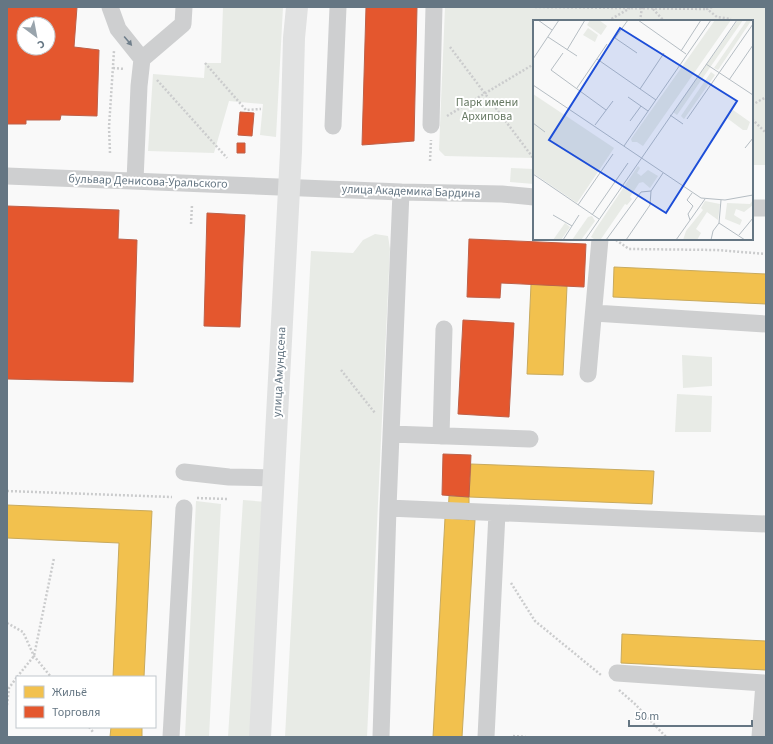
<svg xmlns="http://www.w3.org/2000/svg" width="773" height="744" font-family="'Source Sans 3',sans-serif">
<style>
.green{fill:#e8ebe6}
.homes{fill:#f2c14e;stroke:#c8aa5e}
.shops{fill:#e4572e;stroke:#be6048;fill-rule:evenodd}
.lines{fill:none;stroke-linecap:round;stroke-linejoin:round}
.path{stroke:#cbcccd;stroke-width:2.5;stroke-dasharray:2 2;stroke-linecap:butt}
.minor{stroke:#cecfd0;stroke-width:17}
.major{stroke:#e1e2e2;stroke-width:22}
.oneway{fill:#707f8b}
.labels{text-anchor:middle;stroke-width:4;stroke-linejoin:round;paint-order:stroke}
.park-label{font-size:12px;fill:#687a64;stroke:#fff}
.street-label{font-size:12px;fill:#657683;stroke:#fff}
.inset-road{fill:none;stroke:#b5bdc3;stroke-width:1}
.view{fill:#1d4ed8;fill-opacity:0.15;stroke:#1d4ed8;stroke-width:2}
.inset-edge{fill:none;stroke:#657683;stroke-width:2}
</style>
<rect width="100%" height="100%" fill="#f9f9f9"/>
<path class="green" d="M223 7H283L276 137 260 135 263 104 229 101 214 153 148 151 153 74 204 78 205 63H221Z
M445 7H766V165H752V21H534V158L445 156 439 150Z
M511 168 534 169V184L510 182Z
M375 234 388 236 390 249 367 737H285L311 251 353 253 363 240Z
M682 355 712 357V386L683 388Z
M677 394 712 396 711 432H675Z
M243 500 267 502 255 737H228Z
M196 501 221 504 209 737H185Z"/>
<path class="homes" d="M614 267 766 274V304L613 297Z
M531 284 567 286 563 375 527 374Z
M471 464 654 471 652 504 469 497Z
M449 496 469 497V520L448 518Z
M7 505 152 511 144 677H113L119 543 7 538Z
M445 518 475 520 462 737H433Z
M622 634 766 641V670L621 663Z
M111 727H142V737H110Z"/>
<path class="shops" d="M7 7H77L74 47 99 50 97 116 61 115 60 120H26V124H7ZM24 24H48V48H24Z
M366 7H417L414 141 362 145Z
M240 112 254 113 252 136 238 135Z
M237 143H245V153H237Z
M7 206 119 210 118 239 137 240 133 382 7 379Z
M207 213 245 215 240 327 204 326Z
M469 239 586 244 584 287 501 283 500 298 467 297Z
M463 320 514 323 509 417 458 414Z
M443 454 471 455 469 497 442 495Z"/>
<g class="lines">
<path class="path" d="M535 7 707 9
M712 7 707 9 717 17 731 19
M653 9 664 21
M608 21 630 8
M640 21 642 7
M450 47 534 159
M205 63 246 110 261 109
M113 68 125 69
M157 80 227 158
M752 105 766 97
M447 116 534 64
M752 119 766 133
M110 153 109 127 114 51
M430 161 431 140
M191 224 192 205
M616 240 629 249 717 250 766 254
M341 370 375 413
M7 491 172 497
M197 498 228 499
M511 583 535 621 601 675
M7 623 23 632 34 656 51 677
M17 677 34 656 54 558
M619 690 635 704 666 737
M7 705 9 688 17 677
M89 727 93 732
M513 736 526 737"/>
<path class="minor" d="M110 7 118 29 142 59 183 24 184 7
M431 125 434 7
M333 126 338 7
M7 176 401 192 502 194 534 197
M135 181 139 86 142 59
M752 208H766
M594 313 766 324
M588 374 600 239
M391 434 530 439
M441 436 444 329
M184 472 229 477 274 478
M388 508 766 524
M617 673 764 683 760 737
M171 737 184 508
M381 737 388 508 401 192
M486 737 497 513"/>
<path class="major" d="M260 737 291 152 294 38 297 7"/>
</g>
<defs><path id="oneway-solid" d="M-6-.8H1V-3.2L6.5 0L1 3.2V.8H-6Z"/></defs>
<use class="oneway" href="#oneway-solid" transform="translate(128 41) rotate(50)"/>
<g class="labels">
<g class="park-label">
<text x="487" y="106">Парк имени<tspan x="487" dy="14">Архипова</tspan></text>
</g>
<g class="street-label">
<text transform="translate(148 181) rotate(2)" y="4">бульвар Денисова-Уральского</text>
<text transform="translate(411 191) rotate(2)" y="4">улица Академика Бардина</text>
<text transform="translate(279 372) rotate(-87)" y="4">улица Амундсена</text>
</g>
</g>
<g transform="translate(533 20)">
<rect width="220" height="220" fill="#f9f9f9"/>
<path d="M57 0H66L74 6 68 15 54 5ZM182 0H198L110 126 104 122H99L98 119ZM205 0H210L144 95 140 92ZM214 0 218 1 185 50 181 48ZM55 8 65 15 62 22 50 15ZM178 52 182 55 151 99 148 96ZM0 74 81 128 44 183 0 153ZM200 90 217 102 214 110H210L194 98ZM105 146 107 148 104 153 108 156 115 150 125 156 117 168 110 162 106 163 97 177 99 179 94 185 92 184 68 219H61L58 217 62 210ZM220 180V185L211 192 203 189 201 195 209 200 207 205 192 199 194 183 217 184ZM172 181 187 184 185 200 174 192 163 209 168 213 164 220H150L153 211 170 190 168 188ZM59 196 62 201 48 220H39L55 197ZM32 203 37 207 28 220H20Z" fill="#e8ebe6"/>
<path class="inset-road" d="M5 0 19 10M95 0 82 18 104 33M105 0 153 34M15 17 44 36M34 30 52 0M148 31 168 0M30 33 18 50 73 90M0 39 26 0M64 39 123 80M173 44 220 75M196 60 220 25M0 65 168 178 192 180 220 175M44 68 74 24M107 69 131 33M95 77 115 91M137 95 150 104M154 99 220 4M97 101 108 86M0 103 12 112M62 105 80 81M91 126 178 0M212 128 220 118M0 154 66 199M118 171 130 153M188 180 186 203 212 220M45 185 80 134M20 195 39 206M59 195 95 143M157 200 155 194 160 186 154 180 159 173M206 215 220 198M30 220 46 195M52 220 204 0M73 220 108 172 118 171 117 185 93 220M143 220 172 179M178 220 180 211 186 203"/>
<path class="view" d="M87 8 204 81 133 193 16 120Z"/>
<rect width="220" height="220" class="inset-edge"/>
</g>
<rect width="773" height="744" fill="none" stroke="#657683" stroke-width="16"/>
<rect x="16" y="676" width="140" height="52" fill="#ffffff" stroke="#c1c8cd"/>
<rect x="24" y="686" width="20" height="12" fill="#f2c14e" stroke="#c1c8cd"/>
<text x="52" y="696" font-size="12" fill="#657683">Жильё</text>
<rect x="24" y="706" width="20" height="12" fill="#e4572e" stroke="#c1c8cd"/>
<text x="52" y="716" font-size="12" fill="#657683">Торговля</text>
<g transform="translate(36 36) rotate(148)"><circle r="19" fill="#ffffff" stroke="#c1c8cd"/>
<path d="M0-3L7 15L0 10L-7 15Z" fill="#99a4ac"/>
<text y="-6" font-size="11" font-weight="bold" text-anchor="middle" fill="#657683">С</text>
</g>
<path d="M629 720v6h123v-6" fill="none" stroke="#657683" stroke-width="2"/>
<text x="635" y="720" font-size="12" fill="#657683" stroke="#ffffff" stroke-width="3" paint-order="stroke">50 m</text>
</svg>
